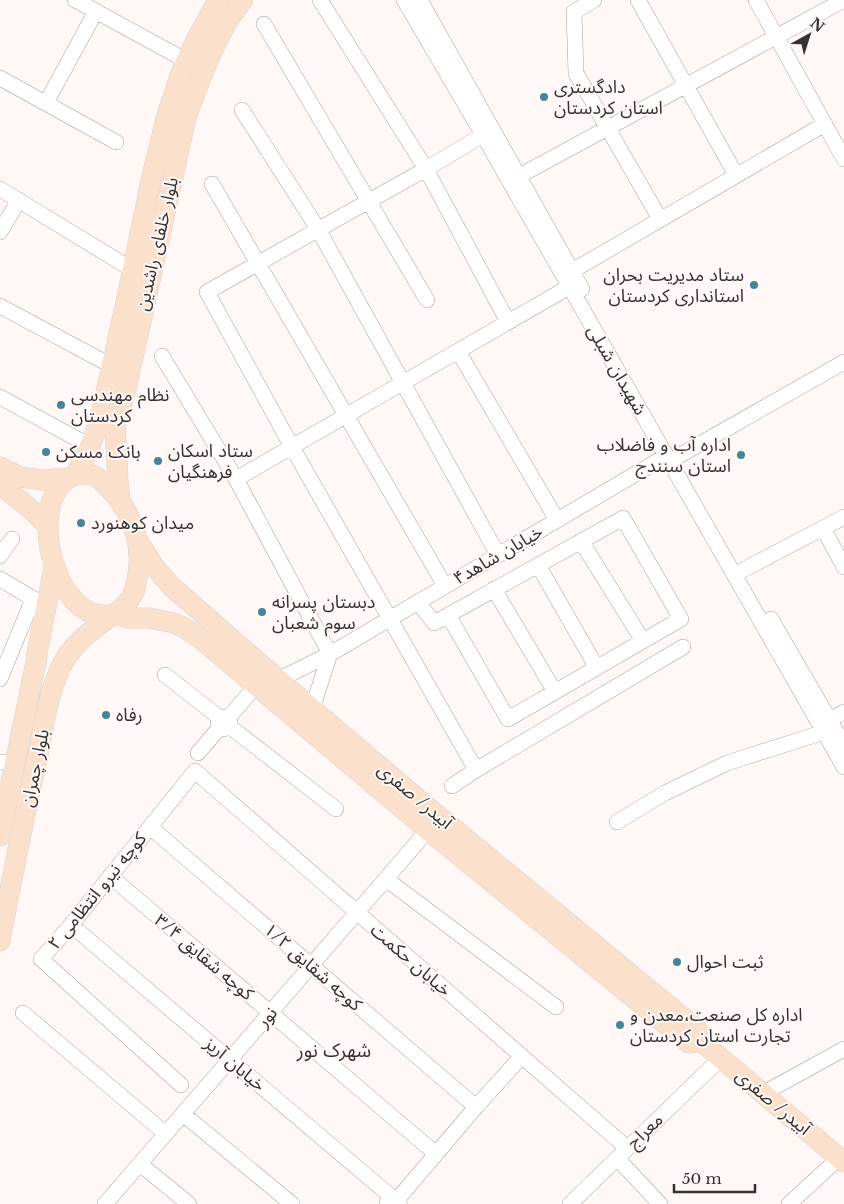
<svg xmlns="http://www.w3.org/2000/svg" width="844" height="1204" font-family="'Libre Baskerville','Noto Sans Arabic',serif">
<style>
.lines{fill:none;stroke-linecap:round;stroke-linejoin:round}
.minor-casing{stroke:#a8a1a0;stroke-width:16}
.major-casing{stroke:#d6d6d6;stroke-width:21}
.minor{stroke:#fff;stroke-width:15}
.major{stroke:#fbe0cc;stroke-width:20}
.poi-dot{fill:#448598;stroke:#fff8f7;stroke-width:2}
.labels{text-anchor:middle;stroke-width:4;stroke-linejoin:round;paint-order:stroke}
.poi-label{font-size:18px;fill:#343131;stroke:#fff8f7;text-anchor:start}
.street-label{font-size:18px;fill:#343131;stroke:#fff8f7}
.neighbourhood-label{font-size:19px;fill:#343131;stroke:#fff8f7}
</style>
<rect width="100%" height="100%" fill="#fff8f7"/>
<g class="lines">
<g class="minor-casing">
<path id="minor" d="M75 0 187 61
M320 0 426 169 508 322
M404 0 483 135 844 767
M420 0 582 289
M594 0 574 12 576 73 660 219
M638 0 736 175
M756 0 844 159
M264 24 427 300
M0 78 116 142
M46 103 96 11
M242 110 318 229 498 555
M519 176 844 0
M212 184 445 586
M0 189 133 270
M0 232 19 200
M572 271 825 124
M0 306 112 366
M458 351 557 520
M162 356 236 479 330 654
M0 397 90 446
M677 457 844 362
M236 479 569 287
M823 528 844 567
M581 541 643 641
M0 556 12 539
M538 565 597 668
M743 570 844 517
M0 579 37 601
M494 589 555 692
M418 602 434 623C497 588 560 553 623 518L681 619 508 719 448 615
M771 619 844 745
M165 675 220 718
M0 679 33 599
M278 680 330 654 666 456
M312 709 330 654
M228 718 256 686
M829 720 844 712
M229 726 336 809
M198 753 220 727C217 723 218 719 223 717L228 718 230 723 227 728 223 729
M0 762 16 763
M476 770 292 447 207 292 426 169 483 135
M452 786 476 770 683 647
M617 822 665 793 727 763 824 732
M150 827 476 1107
M110 876 436 1154
M386 879 556 1007
M71 925 400 1204
M23 1013 166 1134
M181 1085 41 959 71 925 195 771 627 1148
M762 1094 844 1049
M183 1114 292 1204
M617 1158 660 1204
M140 1164 189 1204
M387 1203 396 1201 476 1107 522 1056
M105 1204 428 830
M570 1204 721 1058
M789 1204 839 1158"/>
</g>
<g class="major-casing">
<path id="major" d="M0 467 20 477 43 480 70 478
M76 475 90 446 100 420 126 302 152 176 167 115 181 73 196 40 218 0
M76 475C80 475 86 474 91 475 100 477 108 487 114 494 134 516 144 550 137 579 136 583 136 589 133 593 132 597 129 600 127 603 124 608 115 615 109 615 59 620 34 527 56 492 58 489 60 485 63 482 66 479 72 477 76 475Z
M0 486C18 497 33 511 48 526
M120 501 118 480 115 426 126 389 186 118C198 85 210 52 227 22 232 14 238 7 243 0
M137 539 153 565 171 586 312 709 425 805 697 1029 702 1042 844 1162
M114 614 129 618H149L174 623 185 628 202 640 428 830 689 1043 702 1042
M0 836 37 657V653L54 568
M0 941C12 879 24 816 38 755 44 725 48 694 61 667 71 645 92 630 111 616"/>
</g>
<use href="#minor" class="minor"/>
<use href="#major" class="major"/>
</g>
<g class="poi-dot">
<circle cx="544" cy="97" r="5"/>
<circle cx="754" cy="285" r="5"/>
<circle cx="61" cy="405" r="5"/>
<circle cx="46" cy="452" r="5"/>
<circle cx="741" cy="455" r="5"/>
<circle cx="158" cy="461" r="5"/>
<circle cx="81" cy="523" r="5"/>
<circle cx="262" cy="612" r="5"/>
<circle cx="106" cy="715" r="5"/>
<circle cx="677" cy="962" r="5"/>
<circle cx="620" cy="1025" r="5"/>
</g>
<g class="labels">
<g class="poi-label">
<text x="554" y="93">دادگستری<tspan x="554" dy="21">استان کردستان</tspan></text>
<text x="744" y="281" text-anchor="end">ستاد مدیریت بحران<tspan x="744" dy="21">استانداری کردستان</tspan></text>
<text x="71" y="401">نظام مهندسی<tspan x="71" dy="21">کردستان</tspan></text>
<text x="731" y="451" text-anchor="end">اداره آب و فاضلاب<tspan x="731" dy="21">استان سنندج</tspan></text>
<text x="168" y="457">ستاد اسکان<tspan x="168" dy="21">فرهنگیان</tspan></text>
<text x="56" y="458">بانک مسکن</text>
<text x="91" y="529">میدان کوهنورد</text>
<text x="272" y="608">دبستان پسرانه<tspan x="272" dy="21">سوم شعبان</tspan></text>
<text x="116" y="721">رفاه</text>
<text x="687" y="968">ثبت احوال</text>
<text x="630" y="1021">اداره کل صنعت،معدن و<tspan x="630" dy="21">تجارت استان کردستان</tspan></text>
</g>
<g class="street-label">
<text transform="translate(157 244) rotate(-77)" y="6">بلوار خلفای راشدین</text>
<text transform="translate(617 370) rotate(60)" y="6">شهیدان شبلی</text>
<text transform="translate(498 555) rotate(-30)" y="6">خیابان شاهد۴</text>
<text transform="translate(35 768) rotate(-78)" y="6">بلوار چمران</text>
<text transform="translate(415 796) rotate(40)" y="6">آبیدر/ صفری</text>
<text transform="translate(97 891) rotate(-51)" y="6">کوچه نیرو انتظامی ۲</text>
<text transform="translate(204 957) rotate(40)" y="6">کوچه شقایق ۳/۴</text>
<text transform="translate(411 960) rotate(41)" y="6">خیابان حکمت</text>
<text transform="translate(313 967) rotate(41)" y="6">کوچه شقایق ۱/۲</text>
<text transform="translate(267 1017) rotate(-49)" y="6">نور</text>
<text transform="translate(235 1064) rotate(40)" y="6">خیابان آریز</text>
<text transform="translate(773 1102) rotate(40)" y="6">آبیدر/ صفری</text>
<text transform="translate(645 1131) rotate(-44)" y="6">معراج</text>
</g>
<g class="neighbourhood-label">
<text x="334" y="1057">شهرک نور</text>
</g>
</g>
<g transform="translate(809 35) rotate(39)" stroke="#fff8f7" stroke-width="4" paint-order="stroke">
<path d="M0-4L9 19L0 12L-9 19Z" fill="#343131"/>
<text y="-8" font-size="14" font-weight="bold" text-anchor="middle" fill="#343131">N</text>
</g>
<path d="M674 1184v8h81v-8" fill="none" stroke="#343131" stroke-width="2.5"/>
<text x="682" y="1184" font-size="15" fill="#343131" stroke="#fff8f7" stroke-width="4" paint-order="stroke">50 m</text>
</svg>
